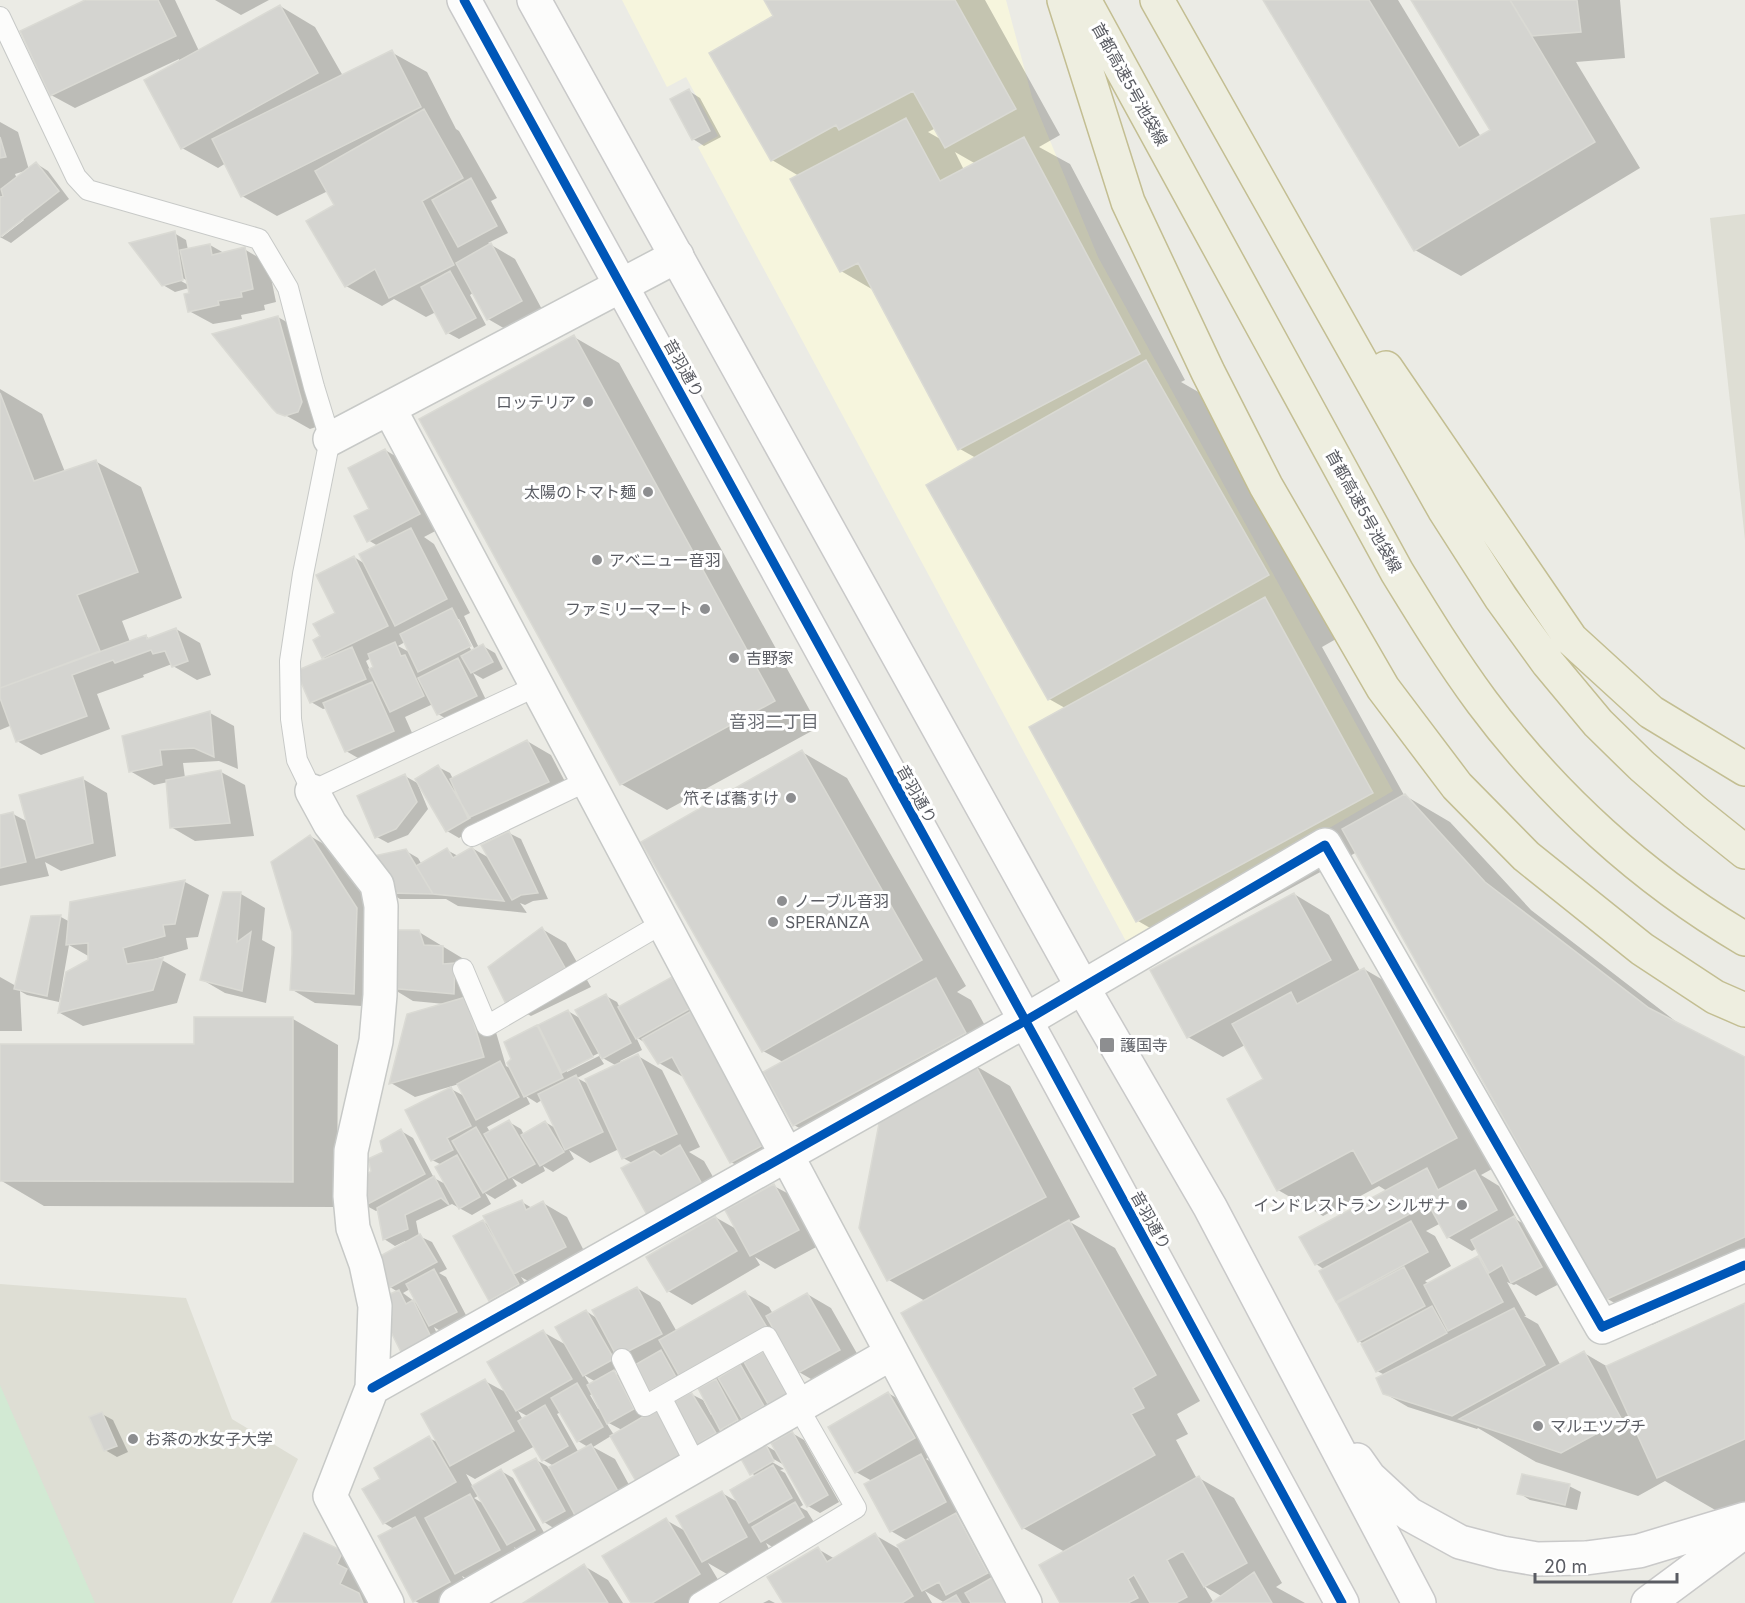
<svg xmlns="http://www.w3.org/2000/svg" width="1745" height="1603" font-family="Inter,'Noto Sans JP',sans-serif">
<style>
.commercial{fill:#f6f5dd}
.education{fill:#deded4}
.green{fill:#d2e9d3}
.shadow{fill:#0003;fill-rule:evenodd}
.building{fill:#d4d4d0;stroke:#dadad4;stroke-width:1.5}
.lines{fill:none;stroke-linecap:round;stroke-linejoin:round}
.service-casing{stroke:#c7c9c7;stroke-width:22}
.minor-casing{stroke:#c7c9c7;stroke-width:36}
.secondary-casing{stroke:#c9c9c9;stroke-width:36}
.motorway-casing{stroke:#c3be92;stroke-width:36}
.service{stroke:#fcfcfb;stroke-width:20}
.minor{stroke:#fcfcfb;stroke-width:33}
.secondary{stroke:#fcfcfb;stroke-width:33}
.motorway{stroke:#eeeee0;stroke-width:33}
.cycleway-casing{stroke:#fff;stroke-width:13}
.cycleway{stroke:#0057b8;stroke-width:9}
.poi-dot{fill:#8d8e90;stroke:#fff;stroke-width:2}
.labels{text-anchor:middle;stroke-width:6;stroke-linejoin:round;paint-order:stroke}
.street-label{font-size:16px;fill:#5a5c63;stroke:#fff}
.poi-label{font-size:16px;fill:#5a5c63;stroke:#fff;text-anchor:start}
.neighbourhood-label{font-size:18px;fill:#6b6e75;stroke:#fff}
</style>
<rect width="100%" height="100%" fill="#ebebe5"/>
<path class="commercial" d="M622 0H1006L1032 97 1098 257 1393 791 1128 945 698 147 718 136 686 77 667 87Z"/>
<path class="education" d="M1745 214V540L1710 218Z
M0 1284 186 1298 232 1419 298 1459 232 1603H0Z"/>
<path class="green" d="M0 1385 95 1603H0Z"/>
<path class="shadow" d="M89 0H175L199 51 280 6 315 27 343 76 391 52 427 72 456 129 459 131 497 198 491 201 508 233 488 243 515 259 545 315 512 333 488 319 474 292 470 295 486 325 459 339 448 333 436 312 426 317 394 299 382 306 346 286 336 205 328 191 277 216 242 196 226 163 218 168 182 148 179 59 75 108 51 95Z
M215 0H269L241 15Z
M765 0H985L1060 135 1039 147 1070 164 1185 380 1181 382 1235 413 1357 627 1322 647 1404 795 1450 822 1531 910 1683 1027 1745 1058V1283L1652 1325 1606 1298 1357 852 1183 947 1138 921 1031 727 1065 708 1049 699 976 458 960 449 875 291 841 271 799 176 772 160 775 17ZM936 128 942 140 928 132ZM955 152 976 164 964 170Z
M1265 0H1398L1481 137 1492 131 1412 0H1620L1625 58 1576 62 1640 168 1461 276 1415 250Z
M689 91 700 98 721 137 704 146 693 139Z
M0 122 18 132 29 170 37 164 48 171 69 199 11 243 0 237ZM28 170 17 179 15 174ZM22 218 24 220 2 237V233Z
M174 233 186 240 188 250 210 245 224 253 244 249 268 263 276 302 264 305 265 310 241 315 242 319 213 324 189 311 190 294 189 288 175 292 163 285ZM177 275 188 281V285L176 278Z
M278 317 302 331 322 425 310 429 278 411Z
M574 337 619 363 819 727 667 810 621 784Z
M0 389 42 414 65 472 95 461 141 487 182 598 122 621 130 642 145 636 150 639 176 629 200 643 211 675 197 680 173 666 172 664 143 675 144 677 97 694 110 729 41 755 17 741 12 725 0 730Z
M385 450 409 464 443 527 424 537 434 544 470 613 464 616 479 648 483 646 495 653 503 669 483 679 473 673 487 702 450 721 438 714 433 704 405 717 417 744 370 765 346 751 327 708 323 709 311 702 298 672 327 659 323 657 322 637 337 614 354 557 365 564 378 546 368 540 371 509ZM456 619H459L476 652 473 654ZM405 642 411 653 398 646ZM371 658 375 668 370 670 366 661Z
M210 713 234 726 238 769 219 761 183 763 185 778 221 772 245 785 254 836 195 841 171 827 168 782 154 785 130 771Z
M527 741 551 755 572 795 493 830 477 821 479 826 459 838 447 831 438 767 450 773 453 779Z
M802 752 847 778 966 986 957 992 971 1000 1000 1053 976 1066 1010 1086 1080 1217 1070 1222 1115 1248 1200 1401 1177 1414 1188 1434 1176 1440 1197 1479 1199 1478 1234 1498 1282 1583 1276 1587 1305 1603H1062L1065 1552 1023 1528 925 1301 889 1280 882 1117 829 1145 794 1125 783 1062 763 1051ZM1204 1586 1223 1597 1214 1603Z
M405 776 419 784 418 785 428 809 408 835 388 843 377 837Z
M83 779 107 793 116 856 61 871 45 862 49 876 0 886V816L13 814 28 822Z
M509 833 521 839 548 899 533 901 525 905 520 903 527 913 458 906 446 899H400L388 892 406 851 418 858 422 865 447 850 458 856 472 848 491 859Z
M310 836 334 850 381 922 377 1007 315 1003 291 989Z
M185 882 209 895 198 937 186 938 188 949 154 959 155 961 162 960 186 974 177 1003 83 1026 60 1013 68 973 90 961V957L69 945 59 1002 27 995 20 991 22 1031H0V977L16 986 32 917H61L70 922 72 904Z
M224 894H241L265 908 262 940 275 947 266 1003 225 993 201 979Z
M1294 894 1329 915 1360 971 1364 969 1409 995 1501 1164 1481 1175 1499 1186 1517 1220 1538 1232 1565 1281 1536 1296 1516 1284 1514 1285 1507 1282 1526 1316H1524L1538 1324 1561 1366 1584 1353 1608 1367 1745 1304V1525L1743 1526 1665 1481 1638 1496 1536 1462 1478 1428 1477 1429 1408 1407 1384 1393 1385 1375 1377 1371 1362 1343 1359 1341 1321 1272 1325 1270 1316 1264 1387 1191 1379 1186 1323 1216 1278 1190 1265 1080 1245 1045 1223 1057 1188 1037ZM1441 1223 1448 1237 1472 1251 1477 1248 1484 1262 1478 1258 1429 1284 1425 1281 1451 1266 1435 1236 1426 1231Z
M542 929 566 943 591 987 531 1016 507 1003Z
M419 932 467 961 466 971 478 978V1005L490 1012 506 1066 512 1069 513 1059 506 1043 568 1011 583 1020 606 996 617 1002 620 1008 672 979 684 985 794 1155 755 1176 731 1162 683 1077 659 1063 647 1044 636 1037 642 1050 620 1061 622 1064 638 1056 662 1070 700 1147 689 1152 704 1161 729 1205 634 1164 623 1158 619 1149 590 1163 569 1150 574 1159 553 1172 543 1166 545 1171 522 1184 512 1178 517 1186 495 1199 485 1193 491 1204 472 1215 452 1204 416 1221 419 1236 432 1242 447 1269 439 1273 446 1277 468 1319 442 1332 434 1327 442 1345 394 1317 398 1292 390 1287 406 1243 405 1241 395 1246 384 1239 379 1210 376 1211 365 1205 373 1172 401 1131 413 1138 434 1178 447 1185 442 1165 432 1160 451 1089 466 1097 459 1084 415 1097 391 1083 445 1004 413 1001 390 987ZM599 1053V1056L617 1066 590 1085 577 1078 604 1064 599 1056 567 1072V1069ZM526 1096 537 1103 542 1100 557 1129 545 1122 524 1135 521 1129 509 1122 490 1132 487 1127 530 1104ZM410 1289 419 1305 403 1293Z
M293 1019 338 1045 337 1207 44 1206 0 1180V1045L196 1046Z
M774 1186 798 1199 822 1244 775 1269 755 1257 760 1265 692 1305 668 1291 715 1217 738 1230Z
M522 1202 532 1208 543 1203 567 1217 589 1261 539 1287 521 1277 530 1291 502 1306 490 1300 483 1221 490 1226Z
M637 1288 660 1302 677 1332 745 1293 769 1307 773 1314 807 1294 831 1308 863 1364 823 1386 799 1372 785 1346 801 1398 780 1410 769 1403 775 1413 733 1435 718 1427 726 1440 705 1452 611 1436 593 1447 615 1459 641 1507 601 1529 573 1513 576 1518 555 1529 544 1522 536 1460 547 1466 549 1469 554 1466 543 1460 535 1446 475 1479 466 1474 473 1487 501 1471 513 1478 546 1536 520 1551 514 1547 523 1564 480 1586 462 1576 473 1596 460 1603H419L415 1601 394 1529 384 1523 382 1479 429 1438 439 1443 485 1381 507 1393 543 1332 568 1346 586 1311 598 1319ZM624 1365 635 1366 649 1391 661 1398 683 1378 700 1388 714 1414 711 1415 703 1400 691 1394 683 1427 656 1411 625 1379 613 1372ZM584 1375 596 1382 590 1385ZM593 1394 601 1408 598 1409 590 1395ZM518 1411 529 1417 523 1420ZM561 1412 578 1441 588 1447 579 1453 557 1414ZM605 1421 622 1430 614 1435ZM480 1495 485 1505 474 1498Z
M888 1393 912 1407 938 1451 926 1459 945 1470 1027 1603H945L925 1591 932 1603H784L818 1549 835 1559 875 1535 901 1550 908 1541 891 1531 872 1481 856 1472Z
M102 1414 113 1420 128 1452 117 1457 105 1450Z
M792 1433 804 1440 839 1502 820 1513 808 1506 786 1466 768 1456 767 1459 784 1469 780 1470 785 1473 803 1505 800 1507 807 1511 815 1524 774 1548 766 1543 770 1551 727 1574 708 1563 723 1588 698 1603H632L666 1520 687 1532 722 1493 739 1503 756 1476 751 1473 765 1445 777 1452Z
M1569 1486 1581 1492 1577 1510 1530 1500 1519 1493Z
M342 1552 376 1603H273Z
M584 1566 608 1580 623 1603H525Z
M769 1600 775 1603H763Z"/>
<path class="building" d="M85 0H158L176 36 50 96 20 31Z
M764 0H955L1016 109 945 148 913 91 839 130 836 125 771 161 709 53 773 16Z
M1263 0H1369L1459 148 1490 130 1411 0H1510L1595 142 1414 251Z
M1510 0H1577L1581 32 1532 36Z
M280 5 318 73 181 149 144 80Z
M392 50 421 107 241 197 212 139Z
M689 89 710 131 692 140 670 99Z
M424 109 463 178 422 201 454 265 389 298 375 269 345 287 306 221 334 205 315 171Z
M906 118 940 181 1024 137 1140 354 958 450 858 263 840 272 790 179Z
M0 137 6 157 0 158Z
M36 162 59 191 0 237V197L3 196 1 189Z
M471 178 497 226 458 247 432 200Z
M175 231 183 280 162 286 129 243Z
M491 243 522 301 487 320 456 263Z
M210 244 212 255 245 247 253 289 241 292 242 297 218 301 219 305 188 312 184 294 189 293 180 250Z
M450 271 476 318 446 334 421 287Z
M278 316 302 402 298 412 285 416 277 413 272 408 212 334Z
M574 335 775 701 620 785 419 419Z
M1146 360 1269 575 1048 700 926 485Z
M0 393 34 481 96 460 138 572 77 595 100 651 0 688Z
M385 449 420 514 367 542 354 516 369 509 348 468Z
M411 528 447 599 395 626 359 554Z
M354 556 388 626 322 658 313 640 320 636 313 624 335 613 316 575Z
M1265 597 1373 793 1136 922 1029 727Z
M452 608 471 646 418 672 400 634Z
M176 628 188 661 172 667 165 651 153 654 151 650 115 663 113 660 72 675 87 716 16 742 0 698V688L146 635 147 639Z
M395 642 401 656 405 655 424 696 390 712 369 669 373 667 368 654Z
M483 644 493 662 471 673 461 656Z
M352 647 366 679 310 703 296 671Z
M458 658 477 696 437 715 418 678Z
M372 682 394 731 345 752 323 703Z
M210 711 214 757 194 748 160 750 162 765 129 772 122 736Z
M527 740 549 782 468 818 450 779Z
M802 750 922 960 762 1052 641 842Z
M438 765 470 818 446 832 415 779Z
M221 770 230 823 170 828 166 780Z
M405 774 417 802 396 829 375 838 357 796Z
M83 777 93 843 36 858 19 795Z
M1405 794 1485 882 1649 1008 1745 1057V1237L1605 1300 1342 829Z
M13 812 26 862 0 868V815Z
M509 831 538 893 521 895 512 900 481 845Z
M310 835 357 908 354 994 290 990 292 954V932L271 862Z
M472 847 504 901 433 894 416 866 447 848 453 858Z
M406 849 433 894 387 893 369 857Z
M185 880 175 924 163 925 165 936 123 948 127 964 163 958 153 990 58 1013 66 972 88 960V943L66 945 70 902Z
M223 892H241L237 942 251 932 242 991 200 980Z
M1294 893 1331 960 1187 1038 1150 970Z
M61 915 47 996 14 989 31 916Z
M542 927 568 973 506 1004 488 967Z
M392 930H419L424 945 443 946V964L455 963 454 994 388 988Z
M1364 968 1457 1138 1372 1184 1353 1150 1277 1191 1227 1099 1263 1079 1232 1024 1291 992 1297 1004Z
M672 977 691 1008 636 1039 618 1007Z
M936 978 966 1033 793 1126 763 1072Z
M606 994 631 1043 602 1059 575 1010Z
M466 997 484 1057 389 1084 407 1014Z
M695 1009 771 1141 730 1163 672 1057 658 1064 642 1039Z
M568 1010 593 1057 562 1073 538 1025Z
M194 1017H293V1182L0 1181V1044H194Z
M537 1025 563 1078 524 1097 507 1063 511 1059 504 1042Z
M638 1054 677 1134 622 1159 585 1079Z
M500 1061 519 1097 476 1120 457 1084Z
M975 1064 1046 1197 887 1281 859 1228 881 1113Z
M576 1075 603 1132 565 1150 538 1094Z
M451 1087 471 1126 447 1138 453 1150 431 1161 405 1110Z
M509 1120 535 1164 509 1178 484 1134Z
M545 1121 564 1152 540 1166 521 1135Z
M476 1127 506 1179 483 1193 452 1141Z
M401 1129 425 1174 364 1206V1177L371 1171 368 1159 383 1152 380 1141Z
M680 1145 706 1191 651 1222 621 1168 654 1151 661 1156Z
M457 1155 480 1197 459 1209 435 1167Z
M1427 1168 1438 1190 1475 1170 1497 1210 1447 1238 1428 1204 1315 1265 1299 1237Z
M434 1176 449 1205 441 1198 405 1215 408 1229 383 1240 377 1208Z
M774 1184 799 1230 750 1256 725 1210Z
M522 1200 526 1210 543 1201 566 1247 514 1274 483 1216Z
M715 1216 737 1251 667 1292 646 1257Z
M1514 1216 1542 1267 1511 1283 1502 1265 1489 1273 1471 1240Z
M483 1220 519 1284 489 1301 453 1236Z
M1069 1220 1156 1375 1133 1388 1144 1408 1131 1414 1155 1455 1022 1529 901 1313Z
M1411 1221 1428 1252 1336 1302 1319 1271Z
M420 1234 437 1262 389 1288 373 1260Z
M1478 1256 1503 1302 1448 1331 1424 1285Z
M1404 1267 1425 1306 1358 1342 1337 1303Z
M434 1269 457 1312 429 1326 406 1284Z
M637 1287 662 1334 617 1357 592 1310Z
M399 1290 406 1304 413 1300 432 1339 402 1354 385 1320 392 1317 383 1297Z
M745 1291 768 1329 681 1379 659 1340Z
M807 1293 840 1350 798 1373 766 1316Z
M1745 1303V1439L1657 1478 1606 1366Z
M1432 1306 1447 1333 1376 1372 1361 1344Z
M1514 1308 1545 1365 1452 1416 1383 1394 1376 1378Z
M586 1310 614 1359 583 1376 555 1327Z
M543 1330 572 1379 516 1411 487 1362Z
M661 1350 676 1377 648 1392 633 1366Z
M766 1350 790 1392 768 1404 744 1362Z
M1584 1351 1622 1420 1561 1453 1459 1419Z
M740 1364 764 1406 742 1419 718 1378Z
M614 1370 634 1409 607 1424 587 1385Z
M485 1379 514 1431 450 1466 421 1414Z
M716 1379 738 1420 720 1430 698 1388Z
M577 1383 603 1427 577 1442 551 1398Z
M691 1392 716 1433 693 1447 669 1404Z
M888 1392 915 1438 855 1473 828 1427Z
M545 1405 568 1446 542 1461 518 1421Z
M656 1409 683 1456 637 1483 610 1436Z
M102 1412 117 1446 104 1451 89 1417Z
M792 1431 828 1495 807 1507 771 1443Z
M429 1436 456 1482 383 1524 362 1489 380 1479 374 1468Z
M765 1443 774 1461 750 1475 740 1457Z
M591 1444 619 1493 576 1517 549 1467Z
M921 1454 946 1502 890 1532 864 1484Z
M536 1458 565 1511 543 1523 513 1470Z
M773 1465 792 1498 749 1523 730 1490Z
M501 1469 535 1530 507 1545 472 1486Z
M1522 1474 1570 1484 1565 1505 1517 1494Z
M1199 1476 1247 1563 1204 1587 1183 1551 1167 1560 1187 1597 1176 1603H1150L1134 1575 1128 1579 1138 1598 1128 1603H1060L1039 1565Z
M722 1491 747 1537 702 1562 676 1516Z
M470 1494 500 1550 455 1574 425 1518Z
M795 1502 804 1517 761 1542 752 1527Z
M956 1513 988 1573 946 1595 939 1582 922 1591 897 1545Z
M415 1517 450 1582 413 1602 378 1536Z
M666 1518 700 1574 652 1603H631L602 1556Z
M304 1533 343 1551 337 1564 347 1569 340 1584 359 1593 363 1603H271Z
M875 1533 913 1596 902 1603H783L767 1577 818 1547 827 1562Z
M584 1564 608 1603H523Z
M1002 1572 1007 1603H971L965 1593Z
M1254 1572 1272 1603H1211Z
M956 1595 961 1603H942Z"/>
<g class="lines">
<g class="service-casing">
<path id="service" d="M0 17 76 177 88 190 259 239 288 288 314 387 330 439 303 574 290 661 291 719 297 760 312 791 537 686
M472 836 587 781
M463 969 487 1026 663 923
M622 1359 645 1406 767 1337 804 1404
M661 1397 696 1465
M699 1603 856 1508 798 1407"/>
</g>
<g class="minor-casing">
<path id="minor" d="M389 408 1025 1603
M330 439 677 256
M312 791 330 824 377 885 381 906 380 995 376 1041 351 1151 350 1196 353 1228 366 1264 375 1306 372 1388 330 1496 387 1603
M372 1388 1025 1021 1325 845 1602 1327 1745 1265
M456 1603 892 1353"/>
</g>
<g class="secondary-casing">
<path id="secondary" d="M464 0 1046 1058 1342 1603
M534 0 1083 988 1210 1207 1419 1603
M1357 1460 1369 1477 1409 1514 1460 1542 1502 1553 1537 1559 1586 1558 1639 1551 1745 1519
M1648 1603 1745 1531"/>
</g>
<g class="motorway-casing">
<path id="motorway" d="M1064 0 1128 202 1208 372 1266 486 1383 688 1457 786 1526 856 1642 949 1715 997 1745 1010
M1084 0 1397 572C1424 616 1451 660 1482 702 1553 797 1643 879 1745 939
M1157 0 1444 509 1501 598 1548 663 1598 723 1642 766 1695 812 1745 852
M1386 368 1571 639 1651 712 1745 769"/>
</g>
<use href="#service" class="service"/>
<use href="#minor" class="minor"/>
<use href="#secondary" class="secondary"/>
<use href="#motorway" class="motorway"/>
<g class="cycleway-casing">
<path id="cycleway" d="M464 0 1046 1058 1342 1603
M372 1388 1025 1021 1325 845 1602 1327 1745 1265"/>
</g>
<use href="#cycleway" class="cycleway"/>
</g>
<g class="poi-dot">
<circle cx="588" cy="402" r="6"/>
<circle cx="648" cy="492" r="6"/>
<circle cx="597" cy="560" r="6"/>
<circle cx="705" cy="609" r="6"/>
<circle cx="734" cy="658" r="6"/>
<circle cx="791" cy="798" r="6"/>
<circle cx="782" cy="901" r="6"/>
<circle cx="773" cy="922" r="6"/>
<rect x="1099" y="1037" width="16" height="16" rx="3"/>
<circle cx="1462" cy="1205" r="6"/>
<circle cx="1538" cy="1426" r="6"/>
<circle cx="133" cy="1439" r="6"/>
</g>
<g class="labels">
<g class="street-label">
<text transform="translate(1130 84) rotate(61)" y="6">首都高速5号池袋線</text>
<text transform="translate(684 368) rotate(61)" y="6">音羽通り</text>
<text transform="translate(1364 511) rotate(61)" y="6">首都高速5号池袋線</text>
<text transform="translate(917 794) rotate(61)" y="6">音羽通り</text>
<text transform="translate(1151 1220) rotate(61)" y="6">音羽通り</text>
</g>
<g class="poi-label">
<text x="576" y="408" text-anchor="end">ロッテリア</text>
<text x="636" y="498" text-anchor="end">太陽のトマト麺</text>
<text x="609" y="566">アベニュー音羽</text>
<text x="693" y="615" text-anchor="end">ファミリーマート</text>
<text x="746" y="664">吉野家</text>
<text x="779" y="804" text-anchor="end">笊そば蕎すけ</text>
<text x="794" y="907">ノーブル音羽</text>
<text x="785" y="928">SPERANZA</text>
<text x="1120" y="1051">護国寺</text>
<text x="1450" y="1211" text-anchor="end">インドレストラン シルザナ</text>
<text x="1550" y="1432">マルエツプチ</text>
<text x="145" y="1445">お茶の水女子大学</text>
</g>
<g class="neighbourhood-label">
<text x="774" y="728">音羽二丁目</text>
</g>
</g>
<path d="M1535 1573v9h142v-9" fill="none" stroke="#5a5c63" stroke-width="3"/>
<text x="1544" y="1573" font-size="18" fill="#5a5c63" stroke="#ffffff" stroke-width="4.5" paint-order="stroke">20 m</text>
</svg>
